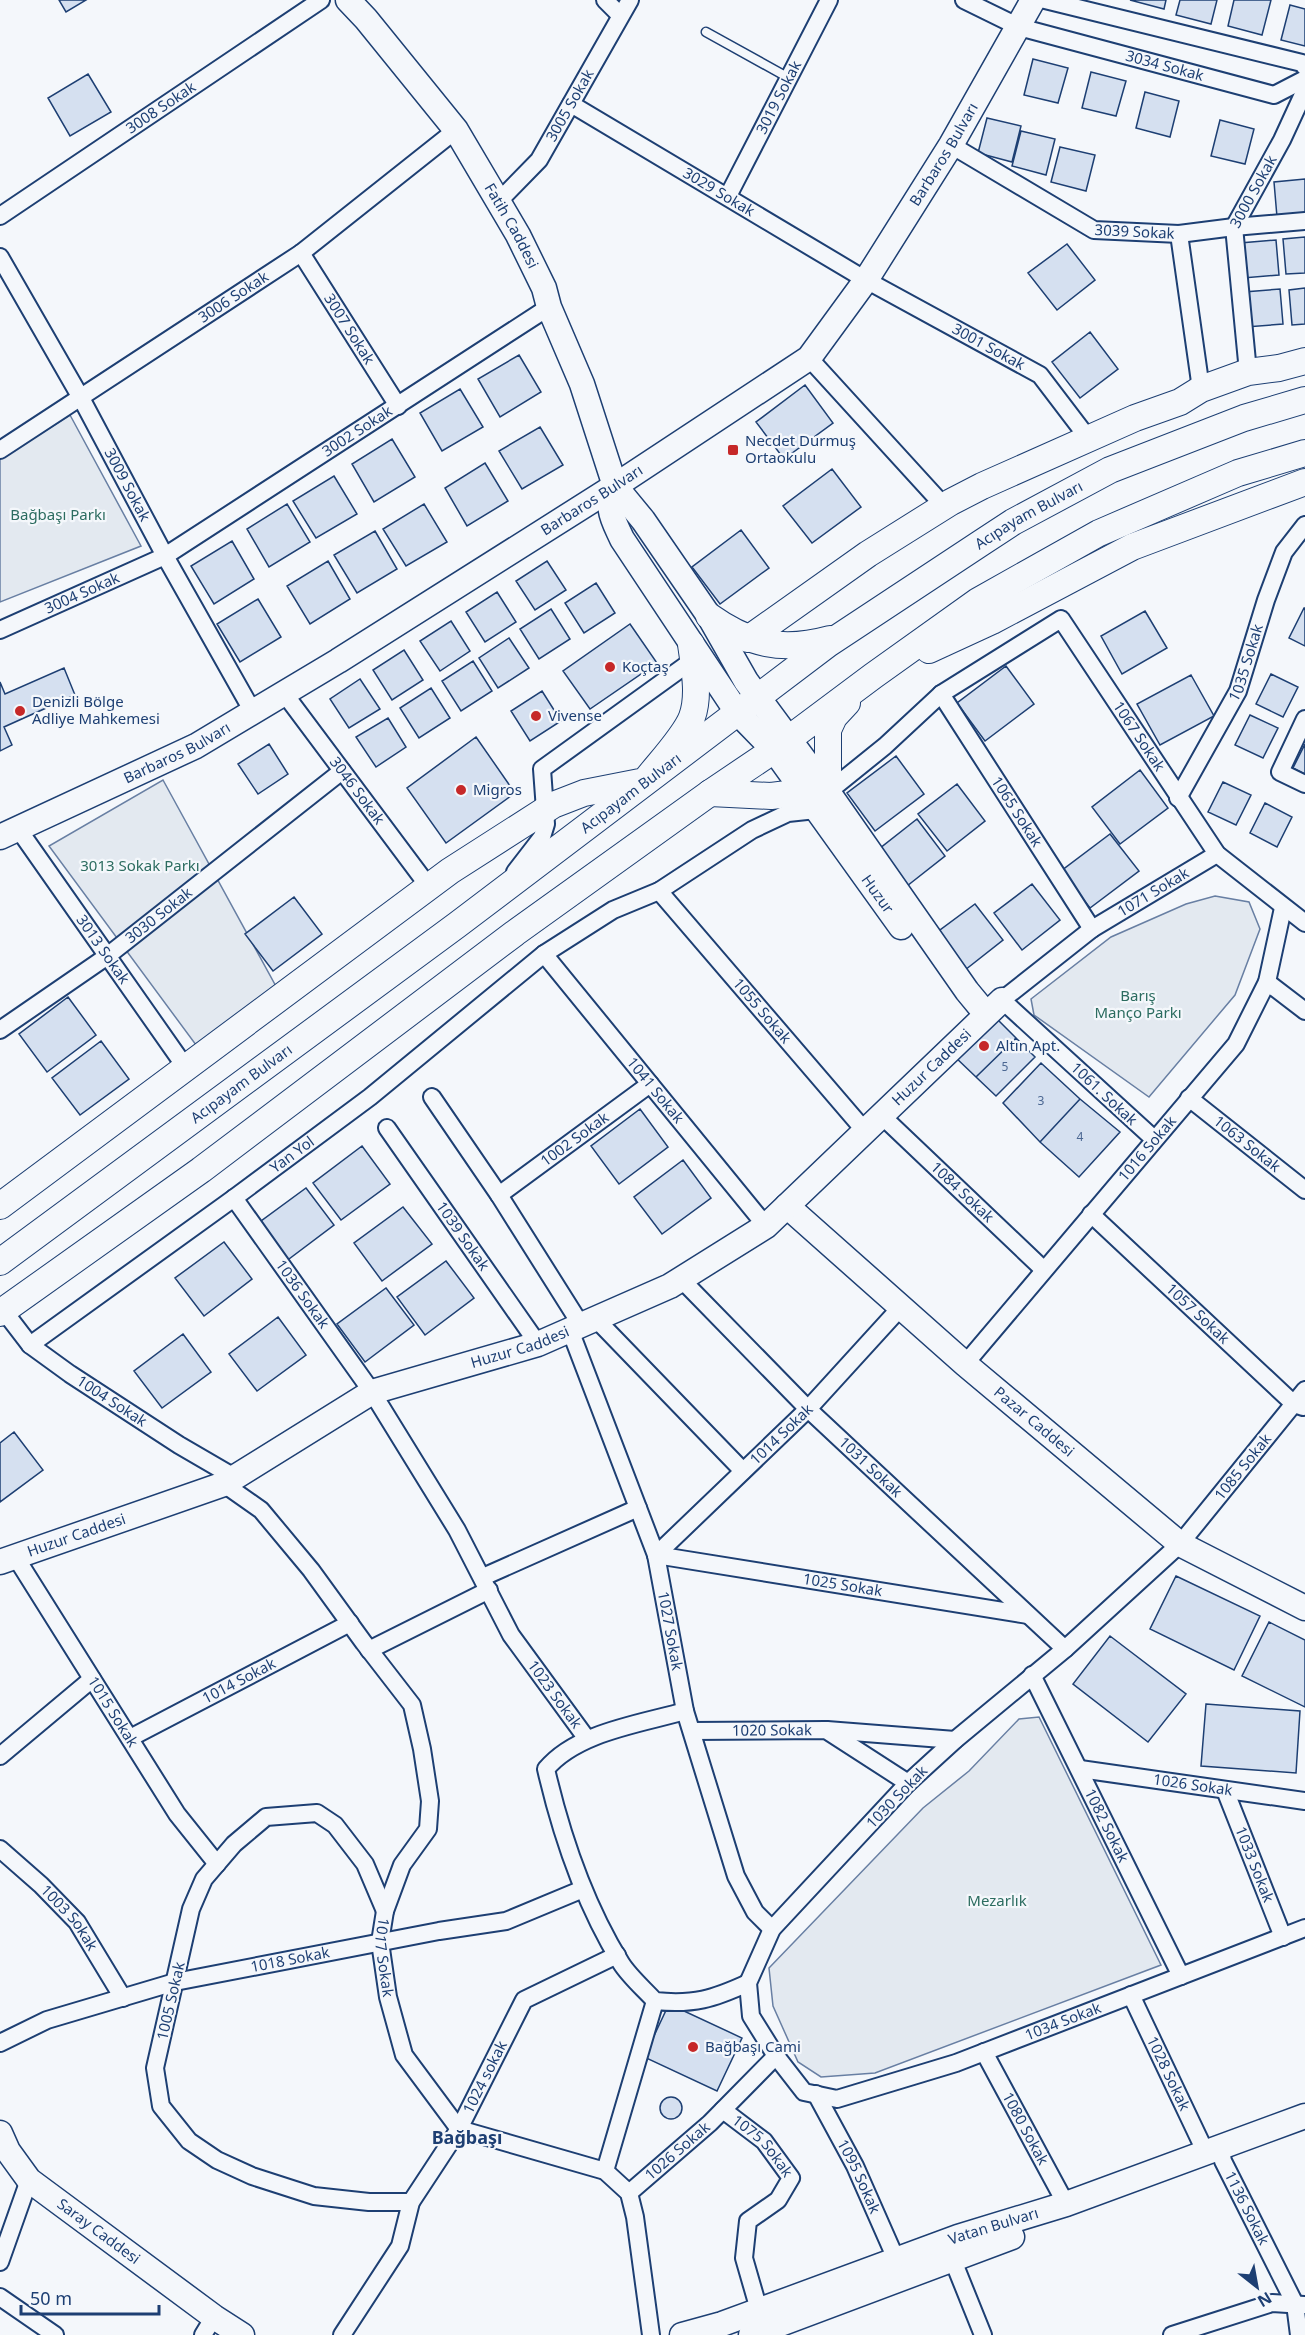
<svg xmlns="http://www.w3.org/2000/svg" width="1305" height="2335" font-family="'Noto Sans',sans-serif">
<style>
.green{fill:#e3e9f0;stroke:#687fa3;stroke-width:1.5}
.building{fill:#d5e0f0;stroke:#1d3f73;stroke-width:1.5}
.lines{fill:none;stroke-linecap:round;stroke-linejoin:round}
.lane-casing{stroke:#1d3f73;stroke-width:11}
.street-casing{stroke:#1d3f73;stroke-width:20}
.secondary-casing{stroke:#1d3f73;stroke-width:27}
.primary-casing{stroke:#1d3f73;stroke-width:28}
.lane{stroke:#f4f7fb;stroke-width:8}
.street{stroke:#f4f7fb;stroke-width:16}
.secondary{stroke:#f4f7fb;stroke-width:24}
.primary{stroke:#f4f7fb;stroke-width:26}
.poi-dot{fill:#c62828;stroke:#f4f7fb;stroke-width:2}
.labels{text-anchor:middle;stroke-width:4.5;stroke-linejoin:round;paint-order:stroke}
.number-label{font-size:12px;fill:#4b6792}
.street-label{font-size:15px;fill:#1d3f73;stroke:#f4f7fb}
.poi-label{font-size:15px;fill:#1d3f73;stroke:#f4f7fb;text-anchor:start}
.park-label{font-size:15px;fill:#2c6c60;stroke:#f4f7fb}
.quarter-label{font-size:18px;font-weight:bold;fill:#1d3f73;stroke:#f4f7fb}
</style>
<rect width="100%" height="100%" fill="#f4f7fb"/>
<path class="green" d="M70 415 141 546 0 602V459Z
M163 780 278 990 199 1049 49 846Z
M1215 896 1249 902 1260 929 1235 995 1149 1097 1034 1015 1031 999 1111 937 1186 904Z
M1039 1717 1161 1965 875 2073 821 2077 798 2062 773 2006 769 1968 923 1808 969 1771 1019 1719Z"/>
<path class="building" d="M59 0H86L66 12Z
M1130 0H1166L1164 9Z
M1180 0H1217L1211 24 1176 15Z
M1234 0H1271L1262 35 1228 26Z
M1290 5 1305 9V46L1281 40Z
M1033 59 1068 68 1058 103 1024 95Z
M1091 72 1126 81 1116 116 1082 108Z
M88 74 111 112 70 136 48 98Z
M1145 92 1179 101 1170 137 1136 128Z
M987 118 1021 126 1012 162 978 153Z
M1220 120 1254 129 1245 164 1211 156Z
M1021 131 1055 139 1046 175 1012 166Z
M1060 147 1095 155 1086 191 1051 182Z
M1305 179V215L1277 217 1274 182Z
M1305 237V273L1286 274 1283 239Z
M1276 240 1279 275 1243 278 1240 243Z
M1067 244 1095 280 1057 310 1028 273Z
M1305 288V324L1292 325 1289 290Z
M1280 289 1283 324 1246 327 1244 292Z
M1090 332 1118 369 1080 398 1052 362Z
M519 355 541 392 500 417 478 379Z
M805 385 833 423 784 459 756 422Z
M460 389 483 427 442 451 420 413Z
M540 427 563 465 522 489 499 451Z
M392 439 415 477 374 502 352 464Z
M485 463 508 501 467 526 445 488Z
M832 469 861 507 812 543 783 506Z
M334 476 357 514 316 538 293 501Z
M287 504 310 542 269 567 247 529Z
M424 504 447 542 406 566 383 529Z
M741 530 769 568 720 604 692 567Z
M375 531 397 569 357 593 334 555Z
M232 541 254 579 214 604 191 566Z
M328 561 350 599 310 624 287 586Z
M547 561 566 590 535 610 516 581Z
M596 583 615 613 584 633 565 603Z
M497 592 516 622 485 642 466 612Z
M258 599 281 637 240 662 217 624Z
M1304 608H1305V646L1289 638Z
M551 609 570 639 539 659 520 629Z
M1145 611 1167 648 1122 674 1101 636Z
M451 621 470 651 440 671 420 641Z
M630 624 657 663 590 709 563 671Z
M509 638 529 668 498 688 479 658Z
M404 650 423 680 392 700 373 670Z
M473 661 492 691 461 711 442 681Z
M1006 666 1034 704 985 741 957 703Z
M64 668 75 695 4 727 12 745 0 751V682L5 694Z
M1271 674 1298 687 1283 717 1256 704Z
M1191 675 1214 716 1160 745 1137 704Z
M360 679 380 709 349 728 330 699Z
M431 688 450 718 419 738 400 708Z
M542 691 561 721 530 741 511 711Z
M1250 715 1278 728 1263 758 1235 745Z
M388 718 406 747 376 767 356 737Z
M476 737 515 793 446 843 407 788Z
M269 744 288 774 258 794 238 764Z
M1305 744V774L1293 768Z
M896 756 924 794 875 831 847 793Z
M1140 770 1168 808 1120 844 1092 807Z
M1223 782 1251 795 1236 825 1208 812Z
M957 784 985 821 947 851 918 814Z
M1265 803 1292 817 1277 847 1250 833Z
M917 819 945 856 907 886 879 849Z
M1110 834 1139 871 1090 908 1061 871Z
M1032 884 1060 920 1022 950 994 913Z
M294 897 322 934 273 971 245 934Z
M975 904 1003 940 965 970 936 933Z
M68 997 96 1035 47 1072 19 1034Z
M995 1017 1016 1038 976 1077 952 1054Z
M1016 1038 1035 1057 996 1096 976 1077Z
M101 1041 129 1079 80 1115 52 1078Z
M1041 1063 1080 1099 1040 1142 1003 1103Z
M1080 1099 1120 1132 1079 1177 1040 1142Z
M640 1109 668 1147 619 1184 591 1146Z
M362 1146 390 1184 341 1220 313 1183Z
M683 1160 711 1198 662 1234 634 1197Z
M306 1188 334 1225 285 1262 257 1224Z
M403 1207 432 1244 382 1281 354 1243Z
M224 1242 252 1279 204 1316 175 1278Z
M446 1261 474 1298 425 1335 397 1297Z
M386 1288 414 1325 365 1362 337 1324Z
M278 1317 306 1355 257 1391 229 1354Z
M183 1334 211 1372 162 1408 134 1371Z
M14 1432 43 1470 0 1502V1443Z
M1176 1576 1260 1616 1234 1670 1150 1629Z
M1269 1622 1305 1640V1707L1242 1676Z
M1110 1636 1186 1694 1148 1742 1073 1684Z
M1206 1704 1300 1711 1296 1773 1201 1766Z
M669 2004 742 2038 717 2091 644 2057Z
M660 2108a11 11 0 1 1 22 0a11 11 0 1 1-22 0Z"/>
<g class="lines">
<g class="lane-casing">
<path id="lane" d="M706 32 789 78"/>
</g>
<g class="street-casing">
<g id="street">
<path d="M605 0 620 15"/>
<path id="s1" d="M964 0 1019 27 1274 95 1305 79"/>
<path d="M1045 0 1302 63 1305 67"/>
<path id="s2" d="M571 104 866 280 1040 375 1088 438"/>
<path id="s3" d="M951 145 1094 230 1179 234 1234 227 1305 221"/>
<path id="s4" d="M728 196 829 0"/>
<path id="s5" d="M499 201 539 160 630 0"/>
<path id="s6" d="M0 216 321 0"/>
<path d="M1179 234 1201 389"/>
<path id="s7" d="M301 253 398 406"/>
<path id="s8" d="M0 257 81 398 165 556 253 712"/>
<path d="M809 358 944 506"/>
<path id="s9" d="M1248 372 1234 227 1282 140 1305 90"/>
<path id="s10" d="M0 450 301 253 456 130"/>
<path id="s11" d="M0 630 165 556 549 307"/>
<path id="s12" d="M284 693 429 887"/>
<path id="s13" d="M941 694 1092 929"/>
<path d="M1305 719 1280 772 1305 784"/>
<path id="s14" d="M828 792 885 746 941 694 1061 619 1217 854 1305 923"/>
<path id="s15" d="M1178 798 1238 691 1266 600 1284 552 1305 525"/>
<path id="s16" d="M19 830 186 1068"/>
<path d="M515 872 542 837 546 824 542 769 693 660"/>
<path id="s17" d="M659 891 865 1131"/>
<path id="s18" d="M544 954 766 1226"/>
<path d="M1267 982 1305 1011"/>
<path id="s19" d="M0 1030 106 957 342 771"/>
<path d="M432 1097 499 1195 581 1325"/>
<path id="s20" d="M1189 1098 1305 1190"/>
<path id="s21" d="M881 1115 1044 1270"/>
<path id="s22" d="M387 1128 538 1344"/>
<path id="s23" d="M1154 1139 1002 1000 1092 929 1217 854"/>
<path id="s24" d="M499 1195 650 1084"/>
<path id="s25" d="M234 1198 372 1392 457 1530 511 1635 587 1739"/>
<path id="s26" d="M1091 1214 1294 1404 1303 1407"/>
<path id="s27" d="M681 1279 808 1409 1065 1649"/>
<path id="s28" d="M4 1311 30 1345 70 1374 179 1445 234 1477"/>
<path d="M596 1319 743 1471"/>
<path id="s29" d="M570 1330 656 1555 685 1711 736 1876 755 1912 772 1929"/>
<path id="s30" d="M30 1345 234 1198 370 1097 544 954 613 910 659 891 752 830 788 813 816 810"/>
<path id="s31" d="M965 1364 1236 1044 1267 982 1283 908"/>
<path id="s32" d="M1305 1390 1180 1544 1065 1649 955 1740 908 1783 772 1929 748 1983 751 2016 776 2056 804 2092 837 2099 956 2063 1305 1928"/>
<path id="s33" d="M224 1484 261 1510 311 1570 364 1643 412 1705 422 1749 430 1801 428 1829 402 1865 385 1911 380 1942 388 1997 404 2055 459 2129 605 2171 629 2193 635 2217 651 2335"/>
<path id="s34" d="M656 1555 1028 1615"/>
<path id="s35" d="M656 1555 808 1409 901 1307"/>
<path id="s36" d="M15 1556 177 1814 217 1864"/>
<path d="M483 1577 638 1508"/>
<path d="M369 1650 489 1590"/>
<path id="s37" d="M1032 1675 1181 1976"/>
<path d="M685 1711C640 1724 577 1732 546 1769 562 1838 584 1903 621 1963 629 1976 644 1989 655 2001 694 2005 713 1999 748 1983"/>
<path d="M827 1730 955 1740"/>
<path id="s38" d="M692 1731 826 1730 908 1783"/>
<path id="s39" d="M130 1738 350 1623"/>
<path d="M0 1756 92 1679"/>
<path id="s40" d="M1080 1769 1305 1801"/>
<path id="s41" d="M1225 1790 1283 1937"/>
<path id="s42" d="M0 1849 41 1885 77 1922 123 1998"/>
<path d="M385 1911 365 1864 335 1825 317 1813 266 1817 234 1844 204 1879 191 1909 155 2068 161 2106 189 2141 217 2160 252 2176 314 2196 369 2202H411"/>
<path id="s43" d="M1131 1995 1205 2151"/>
<path id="s44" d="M0 2043 47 2020 175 1982 439 1931 506 1921 583 1889"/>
<path id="s45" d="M984 2052 1066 2204"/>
<path id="s46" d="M816 2094 855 2166 896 2259"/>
<path id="s47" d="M723 2110 764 2141 791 2178 778 2200 748 2221 744 2258 759 2310"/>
<path id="s48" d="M1220 2146 1223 2161 1295 2304 1299 2335"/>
<path d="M605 2171 655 2001"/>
<path id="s49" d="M629 2193 710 2123 776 2056"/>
<path d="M955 2249 952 2258 983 2335"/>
<path d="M0 2262 29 2180"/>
<path d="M0 2297 55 2335"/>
<path d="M203 2335 214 2317"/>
<path id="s50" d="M342 2335 400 2246 411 2202 459 2129 524 2000 617 1955"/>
<path d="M1172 2335 1272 2303 1304 2305"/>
</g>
</g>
<g class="secondary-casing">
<g id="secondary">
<path id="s51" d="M348 0 366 19 456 130 518 235 544 288 549 307 582 384 615 486 643 520 709 616 746 681 828 792 967 991 986 1014"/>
<path id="s52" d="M615 486C606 510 612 517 622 539L737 712 774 750 901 927"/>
<path id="s53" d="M0 837 196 746 338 661 615 486 809 358 866 280 951 145 1033 0"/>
<path id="s54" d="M787 1206 965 1364 1180 1544 1305 1608"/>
<path id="s55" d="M0 1562 224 1484 372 1392 538 1344 670 1286 766 1226 1002 1000"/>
<path id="s56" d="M0 2133 8 2151 29 2180 214 2317 242 2335"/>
<path id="s57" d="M682 2335 722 2324 958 2237 1066 2204 1305 2116"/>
<path d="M751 2335 1012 2237"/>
</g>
</g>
<g class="primary-casing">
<g id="primary">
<path d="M709 616C750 645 782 652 830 639"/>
<path d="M748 639 868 554 951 502 982 486 1135 418 1180 402 1201 389 1248 372 1279 368 1305 361"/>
<path d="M929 650 992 621 1132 547 1305 482"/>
<path d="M828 792V730L834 717 847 703"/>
<path d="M710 793 771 796 804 792"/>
<path d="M0 1206 450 871 553 805 584 793 645 781C658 764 685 736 692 717 700 695 694 667 691 644"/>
<path id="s58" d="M0 1262 457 925 828 644 981 543 1013 522 1110 470 1244 418 1305 400"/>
<path d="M0 1313 201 1170 515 933 710 793 774 750 873 676 978 601 1099 533 1238 473 1305 453"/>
</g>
</g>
<use href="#lane" class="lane"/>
<use href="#street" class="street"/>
<use href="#secondary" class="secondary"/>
<use href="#primary" class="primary"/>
</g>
<g class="poi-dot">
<rect x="727" y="444" width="12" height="12" rx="3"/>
<circle cx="610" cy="667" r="6"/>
<circle cx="20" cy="711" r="6"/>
<circle cx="536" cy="716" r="6"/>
<circle cx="461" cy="790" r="6"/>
<circle cx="984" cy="1046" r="6"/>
<circle cx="693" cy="2047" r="6"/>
</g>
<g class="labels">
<g class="number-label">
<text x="1005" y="1071">5</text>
<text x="1041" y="1105">3</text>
<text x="1080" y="1141">4</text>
</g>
<g class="street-label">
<text dy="5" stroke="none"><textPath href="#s1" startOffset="212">3034 Sokak</textPath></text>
<text dy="5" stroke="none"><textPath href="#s4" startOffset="111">3019 Sokak</textPath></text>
<text dy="5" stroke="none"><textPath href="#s5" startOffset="120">3005 Sokak</textPath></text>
<text dy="5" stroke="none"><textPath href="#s6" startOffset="194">3008 Sokak</textPath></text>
<text dy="5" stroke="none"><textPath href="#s53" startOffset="1186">Barbaros Bulvarı</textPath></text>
<text dy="5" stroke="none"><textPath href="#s2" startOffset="172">3029 Sokak</textPath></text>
<text dy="5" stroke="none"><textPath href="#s9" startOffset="186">3000 Sokak</textPath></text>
<text dy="5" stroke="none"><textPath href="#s51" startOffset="280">Fatih Caddesi</textPath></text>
<text dy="5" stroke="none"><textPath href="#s3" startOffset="207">3039 Sokak</textPath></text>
<text dy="5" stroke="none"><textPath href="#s10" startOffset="279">3006 Sokak</textPath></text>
<text dy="5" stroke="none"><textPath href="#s7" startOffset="90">3007 Sokak</textPath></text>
<text dy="5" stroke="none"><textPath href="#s2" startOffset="483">3001 Sokak</textPath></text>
<text dy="5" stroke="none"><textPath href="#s11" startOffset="410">3002 Sokak</textPath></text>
<text dy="5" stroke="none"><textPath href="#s8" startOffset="261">3009 Sokak</textPath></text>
<text dy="5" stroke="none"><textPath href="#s53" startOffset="682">Barbaros Bulvarı</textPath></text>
<text dy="5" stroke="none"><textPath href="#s58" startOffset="1272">Acıpayam Bulvarı</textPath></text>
<text dy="5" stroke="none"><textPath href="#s11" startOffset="90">3004 Sokak</textPath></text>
<text dy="5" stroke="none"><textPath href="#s15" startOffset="152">1035 Sokak</textPath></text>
<text dy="5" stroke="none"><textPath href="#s14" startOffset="432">1067 Sokak</textPath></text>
<text dy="5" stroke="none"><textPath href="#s53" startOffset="196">Barbaros Bulvarı</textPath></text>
<text dy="5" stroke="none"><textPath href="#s12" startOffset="122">3046 Sokak</textPath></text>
<text dy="5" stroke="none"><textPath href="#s58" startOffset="786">Acıpayam Bulvarı</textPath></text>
<text dy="5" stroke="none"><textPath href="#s13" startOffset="140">1065 Sokak</textPath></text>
<text dy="5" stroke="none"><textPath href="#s23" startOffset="392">1071 Sokak</textPath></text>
<text dy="5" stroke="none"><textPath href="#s52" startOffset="494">Huzur</textPath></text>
<text dy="5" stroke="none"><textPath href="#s19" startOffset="196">3030 Sokak</textPath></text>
<text dy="5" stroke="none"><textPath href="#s16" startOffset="146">3013 Sokak</textPath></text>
<text dy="5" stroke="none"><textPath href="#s17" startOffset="158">1055 Sokak</textPath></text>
<text dy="5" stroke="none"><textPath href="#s55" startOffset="1071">Huzur Caddesi</textPath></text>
<text dy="5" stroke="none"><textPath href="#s58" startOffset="300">Acıpayam Bulvarı</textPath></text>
<text dy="5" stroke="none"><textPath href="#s18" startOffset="176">1041 Sokak</textPath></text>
<text transform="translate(1104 1094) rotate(43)" y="5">1061. Sokak</text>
<text dy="5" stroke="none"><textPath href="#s24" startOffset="94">1002 Sokak</textPath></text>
<text dy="5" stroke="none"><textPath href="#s20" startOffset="74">1063 Sokak</textPath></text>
<text dy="5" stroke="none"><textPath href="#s31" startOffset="282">1016 Sokak</textPath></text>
<text dy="5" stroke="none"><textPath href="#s30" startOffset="324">Yan Yol</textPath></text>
<text dy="5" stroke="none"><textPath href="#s21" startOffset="112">1084 Sokak</textPath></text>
<text dy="5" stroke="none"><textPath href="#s22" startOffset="132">1039 Sokak</textPath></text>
<text dy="5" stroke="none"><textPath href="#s25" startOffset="118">1036 Sokak</textPath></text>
<text dy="5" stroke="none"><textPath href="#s26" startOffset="146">1057 Sokak</textPath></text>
<text dy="5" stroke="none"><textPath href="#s55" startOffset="566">Huzur Caddesi</textPath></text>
<text dy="5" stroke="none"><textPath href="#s28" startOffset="142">1004 Sokak</textPath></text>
<text dy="5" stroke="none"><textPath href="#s54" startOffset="328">Pazar Caddesi</textPath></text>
<text dy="5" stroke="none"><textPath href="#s35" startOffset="174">1014 Sokak</textPath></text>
<text dy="5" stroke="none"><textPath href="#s27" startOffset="267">1031 Sokak</textPath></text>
<text transform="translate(1243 1467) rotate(-51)" y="5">1085 Sokak</text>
<text dy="5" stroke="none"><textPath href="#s55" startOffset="81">Huzur Caddesi</textPath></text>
<text dy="5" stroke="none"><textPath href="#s34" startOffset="189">1025 Sokak</textPath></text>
<text dy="5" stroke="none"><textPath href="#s29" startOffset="318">1027 Sokak</textPath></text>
<text dy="5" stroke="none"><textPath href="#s39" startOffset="123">1014 Sokak</textPath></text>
<text dy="5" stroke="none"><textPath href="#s25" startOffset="592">1023 Sokak</textPath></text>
<text dy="5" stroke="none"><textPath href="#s36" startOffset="184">1015 Sokak</textPath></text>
<text dy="5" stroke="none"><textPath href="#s38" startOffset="80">1020 Sokak</textPath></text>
<text dy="5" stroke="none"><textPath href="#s40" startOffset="114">1026 Sokak</textPath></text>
<text transform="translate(897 1797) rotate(-46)" y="5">1030 Sokak</text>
<text dy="5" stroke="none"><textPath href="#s37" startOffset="168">1082 Sokak</textPath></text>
<text dy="5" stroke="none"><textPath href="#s41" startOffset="80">1033 Sokak</textPath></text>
<text dy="5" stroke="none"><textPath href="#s42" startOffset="98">1003 Sokak</textPath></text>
<text dy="5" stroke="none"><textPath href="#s33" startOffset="558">1017 Sokak</textPath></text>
<text dy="5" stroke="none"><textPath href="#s44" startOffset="303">1018 Sokak</textPath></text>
<text transform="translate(171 2001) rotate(-77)" y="5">1005 Sokak</text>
<text dy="5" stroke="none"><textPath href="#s32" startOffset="1218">1034 Sokak</textPath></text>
<text dy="5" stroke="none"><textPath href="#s43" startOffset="87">1028 Sokak</textPath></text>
<text dy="5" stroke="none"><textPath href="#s50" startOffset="297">1024 sokak</textPath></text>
<text dy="5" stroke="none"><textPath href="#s45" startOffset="87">1080 Sokak</textPath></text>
<text dy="5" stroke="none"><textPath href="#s47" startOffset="54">1075 Sokak</textPath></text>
<text dy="5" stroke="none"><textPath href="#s49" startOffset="64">1026 Sokak</textPath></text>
<text dy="5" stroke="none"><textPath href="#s46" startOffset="93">1095 Sokak</textPath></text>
<text dy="5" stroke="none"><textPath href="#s48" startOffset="68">1136 Sokak</textPath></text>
<text dy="5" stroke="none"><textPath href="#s57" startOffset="330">Vatan Bulvarı</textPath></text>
<text dy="5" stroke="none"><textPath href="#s56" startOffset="142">Saray Caddesi</textPath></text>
</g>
<g class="poi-label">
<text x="745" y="446">Necdet Durmuş<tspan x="745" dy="17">Ortaokulu</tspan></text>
<text x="622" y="672">Koçtaş</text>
<text x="32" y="707">Denizli Bölge<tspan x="32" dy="17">Adliye Mahkemesi</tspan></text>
<text x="548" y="721">Vivense</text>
<text x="473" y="795">Migros</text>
<text x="996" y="1051">Altın Apt.</text>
<text x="705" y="2052">Bağbaşı Cami</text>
</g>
<g class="park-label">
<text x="58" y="520">Bağbaşı Parkı</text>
<text x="140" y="871">3013 Sokak Parkı</text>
<text x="1138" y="1001">Barış<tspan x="1138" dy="17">Manço Parkı</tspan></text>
<text x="997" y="1906">Mezarlık</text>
</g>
<g class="quarter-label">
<text x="467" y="2144">Bağbaşı</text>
</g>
</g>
<g transform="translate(1257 2287) rotate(149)" stroke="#f4f7fb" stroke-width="4.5" paint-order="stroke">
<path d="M0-4.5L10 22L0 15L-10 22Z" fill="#1d3f73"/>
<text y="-9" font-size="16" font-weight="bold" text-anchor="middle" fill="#1d3f73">N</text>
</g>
<path d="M21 2305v9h138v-9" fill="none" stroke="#1d3f73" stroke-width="3"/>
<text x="30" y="2305" font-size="18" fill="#1d3f73" stroke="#f4f7fb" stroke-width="4.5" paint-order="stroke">50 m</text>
</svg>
